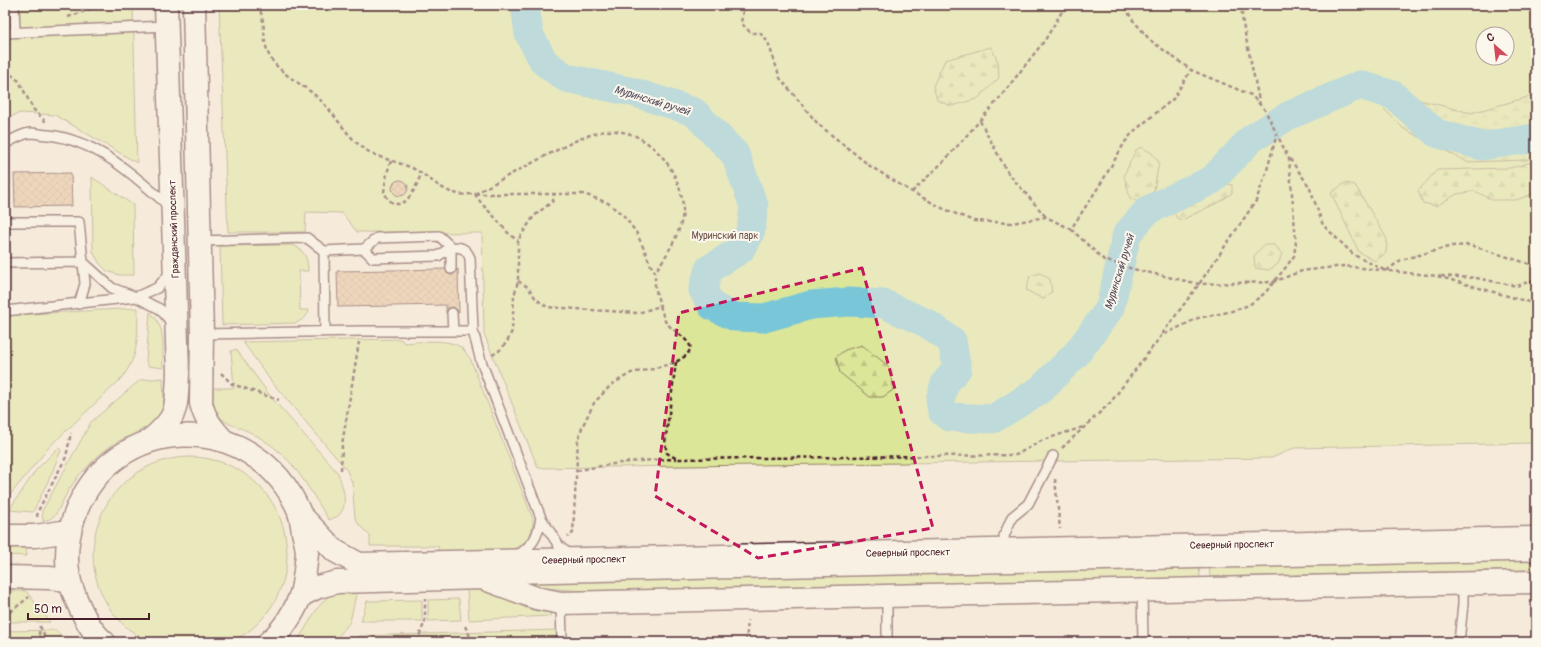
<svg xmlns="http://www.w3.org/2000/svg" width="1541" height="647" font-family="Pangolin,sans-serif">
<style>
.green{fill:#dbe699;stroke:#928262;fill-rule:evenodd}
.forest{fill:url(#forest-firs);stroke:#928262}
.wetland{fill:url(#wetland-marsh);stroke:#928262}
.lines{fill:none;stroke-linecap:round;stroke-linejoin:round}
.river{stroke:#7ac6d9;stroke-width:29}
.building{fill:url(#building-cross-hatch);stroke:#4a1f2b}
.service-casing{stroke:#4a1f2b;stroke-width:12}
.minor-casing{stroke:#4a1f2b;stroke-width:20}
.secondary-casing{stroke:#4a1f2b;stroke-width:25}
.path{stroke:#4a1f2b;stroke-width:2.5;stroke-dasharray:4 3;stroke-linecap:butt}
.service{stroke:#fbf7ec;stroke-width:9}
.minor{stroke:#fbf7ec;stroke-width:17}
.secondary{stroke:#fbf7ec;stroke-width:22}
.marked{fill:none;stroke:#c2185b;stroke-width:3;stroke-dasharray:8 5;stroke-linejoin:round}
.labels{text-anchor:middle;stroke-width:4;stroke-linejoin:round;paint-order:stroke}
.street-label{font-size:10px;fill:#4a1f2b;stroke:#fbf7ec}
.park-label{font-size:10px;fill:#6e5146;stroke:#fbf7ec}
.water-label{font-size:11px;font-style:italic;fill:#58515f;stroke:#fbf7ec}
</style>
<defs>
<pattern id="forest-firs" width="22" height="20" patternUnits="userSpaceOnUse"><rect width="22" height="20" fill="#dbe699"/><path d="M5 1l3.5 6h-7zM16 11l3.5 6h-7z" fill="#bdc584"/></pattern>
<pattern id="wetland-marsh" width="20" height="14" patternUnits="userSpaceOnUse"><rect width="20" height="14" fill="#dbe699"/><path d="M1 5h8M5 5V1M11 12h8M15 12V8" fill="none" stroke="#bdc584"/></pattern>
<pattern id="building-cross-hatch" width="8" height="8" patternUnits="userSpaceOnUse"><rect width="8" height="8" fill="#e2bc93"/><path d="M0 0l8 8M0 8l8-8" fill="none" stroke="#c3a17f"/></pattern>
</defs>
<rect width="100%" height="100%" fill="#f6ebda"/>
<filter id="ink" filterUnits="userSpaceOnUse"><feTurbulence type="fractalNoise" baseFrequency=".025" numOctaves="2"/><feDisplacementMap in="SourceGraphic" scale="8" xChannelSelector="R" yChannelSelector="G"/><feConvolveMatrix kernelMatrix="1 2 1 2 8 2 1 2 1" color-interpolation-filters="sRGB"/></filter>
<g filter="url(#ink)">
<path class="green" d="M5 5H133L137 163 55 115 20 113 5 119Z
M219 5H1536V443L1294 448 1272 458 538 468 484 334 482 233 357 232 342 213 306 212 305 232H228ZM1483 34H1507V58H1483Z
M92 177 133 205 134 275H119L107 271 100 264 93 252Z
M292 245C304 249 308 258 308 271H299L300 310H309C308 317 302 320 296 323L222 325 220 246Z
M138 308C137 338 140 356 120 380L50 446 5 501V318L13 315Z
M150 312C167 328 162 346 163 368L148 366 146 361Z
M399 339 402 340 404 343C420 342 452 337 464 350 466 353 468 356 470 358L533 519C534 536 523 546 508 551L439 553 438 546H370V536L360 526 355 518 352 482 346 469 271 381 243 342Z
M236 349 271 397 338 473C342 484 349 503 340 514 338 517 333 518 329 520 314 497 298 466 276 449 267 442 255 434 245 430 236 426 226 424 220 417 212 410 213 399 213 388H234L231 351Z
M163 378 164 403 162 414 155 423 113 444 100 454 79 475 68 491 56 514 50 519 43 521 42 511 91 422 140 380Z
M58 448 61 450 51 475 33 512 9 510 36 470Z
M93 554a97 97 0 1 1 194 0a97 97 0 1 1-194 0Z
M5 547 26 548 27 556 5 555Z
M1536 556V570L1210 577 1209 563Z
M1199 564 1200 578 583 591 545 588 526 583V579Z
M467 588 488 589 526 608 536 611 551 613 550 616 469 620Z
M357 590 350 622 334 642H296C309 627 317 598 338 592 343 590 351 591 357 590Z
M5 591H26L50 622H5Z
M459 599 461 620 428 621V600Z
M422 600V621H361L367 601Z
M56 630 67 642H5V631Z
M557 630V642H353L359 636Z"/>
<path class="forest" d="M991 47 998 62 999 78 977 99 951 106 937 100 933 86 945 60Z
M1141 147 1152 153 1159 162 1153 196 1140 203 1130 198 1124 175 1136 150Z
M1536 161V193L1516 200H1492L1475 191 1457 194 1436 206 1423 203 1418 191 1437 170 1510 168Z
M1222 182 1232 185V193L1221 201 1182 220 1177 218 1171 208Z
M1345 183 1355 185 1387 239 1386 253 1375 261 1359 252 1331 193Z
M1264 245H1275L1282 254 1278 264 1269 270 1255 268 1254 256Z
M1040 273 1050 279 1052 292 1043 299 1026 290 1030 276Z
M862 345 892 369 893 390 883 397H870L840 373 836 357 845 350Z"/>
<path class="wetland" d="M1360 85 1471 113 1536 95V155L1527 160 1467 162 1404 129Z"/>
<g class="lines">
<path class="river" d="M525 5 529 34 544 62 566 78 633 92 694 112 735 154 754 206 751 230 740 250 709 269 703 290 712 306 735 317 764 318 811 305 849 302 884 304 926 323 952 341 957 369 945 383 940 400 942 411 949 417 993 419 1040 390 1077 353 1110 308 1127 234 1148 210 1212 180 1251 139 1288 116 1360 85 1393 95 1436 133 1482 146 1536 138"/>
</g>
<path class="building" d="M71 173 72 206 15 207 14 174Z
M392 188a8 8 0 1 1 16 0a8 8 0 1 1-16 0Z
M445 269 448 274 451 275 454 274 458 269 459 313 455 308 452 307 448 308 446 313V305L338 307 337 271Z"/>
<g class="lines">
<g class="service-casing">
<path id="service" d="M14 5 15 32
M5 33 167 26
M5 144C12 140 21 134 30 133 36 133 43 135 49 135 98 141 135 176 171 208
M5 222H79L83 262 112 288 136 297 160 309 172 323
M199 241 307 238 324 251 364 249 377 238 439 236 451 247C461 247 466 248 470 258L473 331H361L202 334
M364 249 373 258 438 256 451 247V269
M324 251 325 331
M5 263 83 262 85 284 79 304
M5 311 136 297 157 288 172 271
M452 313 453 331
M473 331 481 361 541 518 559 546 571 556
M1005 551 1004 536 1012 517 1028 504 1053 456
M516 557C533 544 537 540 541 518
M1142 590 1143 642
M887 596V642
M561 603 562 642
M1459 642 1463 604V583"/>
</g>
<g class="minor-casing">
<path id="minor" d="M484 578 529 574 1536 552"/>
</g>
<g class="secondary-casing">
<path id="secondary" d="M194 5 202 334 201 403C205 420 213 429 224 441
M149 441C179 416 176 410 178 373L166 5
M299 513 335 551 359 564 1536 538
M5 536H35L69 531
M5 577 49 578 69 580
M300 596 318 587 337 582 482 578 536 598 561 603 1536 582
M104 642C90 631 79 607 73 591 64 567 66 541 74 517 111 411 255 408 299 511 301 518 302 525 303 532 304 538 307 546 307 553 306 563 303 588 300 597 294 613 282 631 269 642"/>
</g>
<path class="path" d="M257 5C268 20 260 44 272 60 283 76 303 84 317 97 332 110 342 129 357 143 374 159 392 159 412 168 428 175 441 192 459 194 464 195 470 194 475 194 482 206 489 210 498 221 505 229 508 235 518 240
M739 5 743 11 741 23 751 33H760L768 42 780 78 818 124 870 166 912 192 944 209 974 221 1012 223 1046 217 1071 229 1103 180 1125 142 1133 132 1173 99 1191 70
M1241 5 1243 24 1260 105
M68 17 80 13 99 5
M5 70 19 81 33 109 46 122
M980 121 1008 173 1046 217
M1290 159 1309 186 1323 225 1354 255 1386 271 1401 260 1452 246 1470 245 1536 266
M391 161 387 173 384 192C385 194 387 198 389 200 405 215 418 184 421 173
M912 192 946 159 998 100 1045 40 1066 5
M475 194C499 180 523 168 547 155 566 146 585 134 606 131 647 127 682 170 683 209 683 230 667 255 655 272
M475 194H584L608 203 624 216 636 232 645 251 650 264 655 272V287L660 306
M1071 229 1104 260 1133 269 1199 284 1273 282 1302 271 1343 266 1437 276 1536 304
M1441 276 1476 278 1517 286 1536 279
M518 281 528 287 536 299 547 307 638 313 660 306C662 310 663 317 665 321 672 331 687 337 691 348L687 355 676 362 653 369 631 373 611 385 594 403 583 425 578 440 573 533 568 537
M1162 334 1199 284 1256 201 1267 170 1277 134
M492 355 498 352 507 342 512 331 514 296 518 281V240L534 216 553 201 554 194
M676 362 665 443 667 453 677 459 1016 455 1043 440 1083 427
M221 373 232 384 279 400
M1062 448 1110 403 1161 336 1198 318 1229 312 1249 305 1265 293 1286 267 1294 256 1296 241 1289 159 1265 110 1251 95 1191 70 1150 40 1132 19 1124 5
M341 470 342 445 359 342
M577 471C610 463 642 460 676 459
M1055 479 1060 529
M37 517 38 511 66 457 71 433
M5 616 29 597
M40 626 47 642
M465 626 473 642
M40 636 41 642
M38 642 40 626
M417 642 425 621V598
M746 642 748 620"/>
<use href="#service" class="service"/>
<use href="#minor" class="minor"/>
<use href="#secondary" class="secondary"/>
</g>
</g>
<path d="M0 0H1541V647H0ZM862 268 933 528 758 558 655 496 679 313Z" fill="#f6ebda" fill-opacity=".55" fill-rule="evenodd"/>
<path class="marked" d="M862 268 933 528 758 558 655 496 679 313Z"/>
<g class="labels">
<g class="street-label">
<text transform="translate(173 229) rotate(-92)" y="4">Гражданский проспект</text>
<text transform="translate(1232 544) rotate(-1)" y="4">Северный проспект</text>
<text transform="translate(908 552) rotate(-1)" y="4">Северный проспект</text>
<text transform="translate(584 559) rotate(-1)" y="4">Северный проспект</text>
</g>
<g class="park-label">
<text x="725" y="239">Муринский парк</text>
</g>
<g class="water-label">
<text transform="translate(652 100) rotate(17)" y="4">Муринский ручей</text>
<text transform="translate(1119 272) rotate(-73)" y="4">Муринский ручей</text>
</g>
</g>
<rect width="1541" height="647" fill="none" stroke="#fbf7ec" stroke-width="20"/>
<rect x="10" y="10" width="1521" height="627" fill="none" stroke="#4a1f2b" stroke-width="1.5" filter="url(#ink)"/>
<g transform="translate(1495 46) rotate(332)"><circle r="19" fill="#fbf7ec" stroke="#b4a19f"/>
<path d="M0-3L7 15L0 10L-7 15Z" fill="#d1495b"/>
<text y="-6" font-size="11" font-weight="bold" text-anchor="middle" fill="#4a1f2b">С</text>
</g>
<path d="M28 613v6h121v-6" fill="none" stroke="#4a1f2b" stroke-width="2"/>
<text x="34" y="613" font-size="12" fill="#4a1f2b" stroke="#fbf7ec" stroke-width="3" paint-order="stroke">50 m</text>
</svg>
